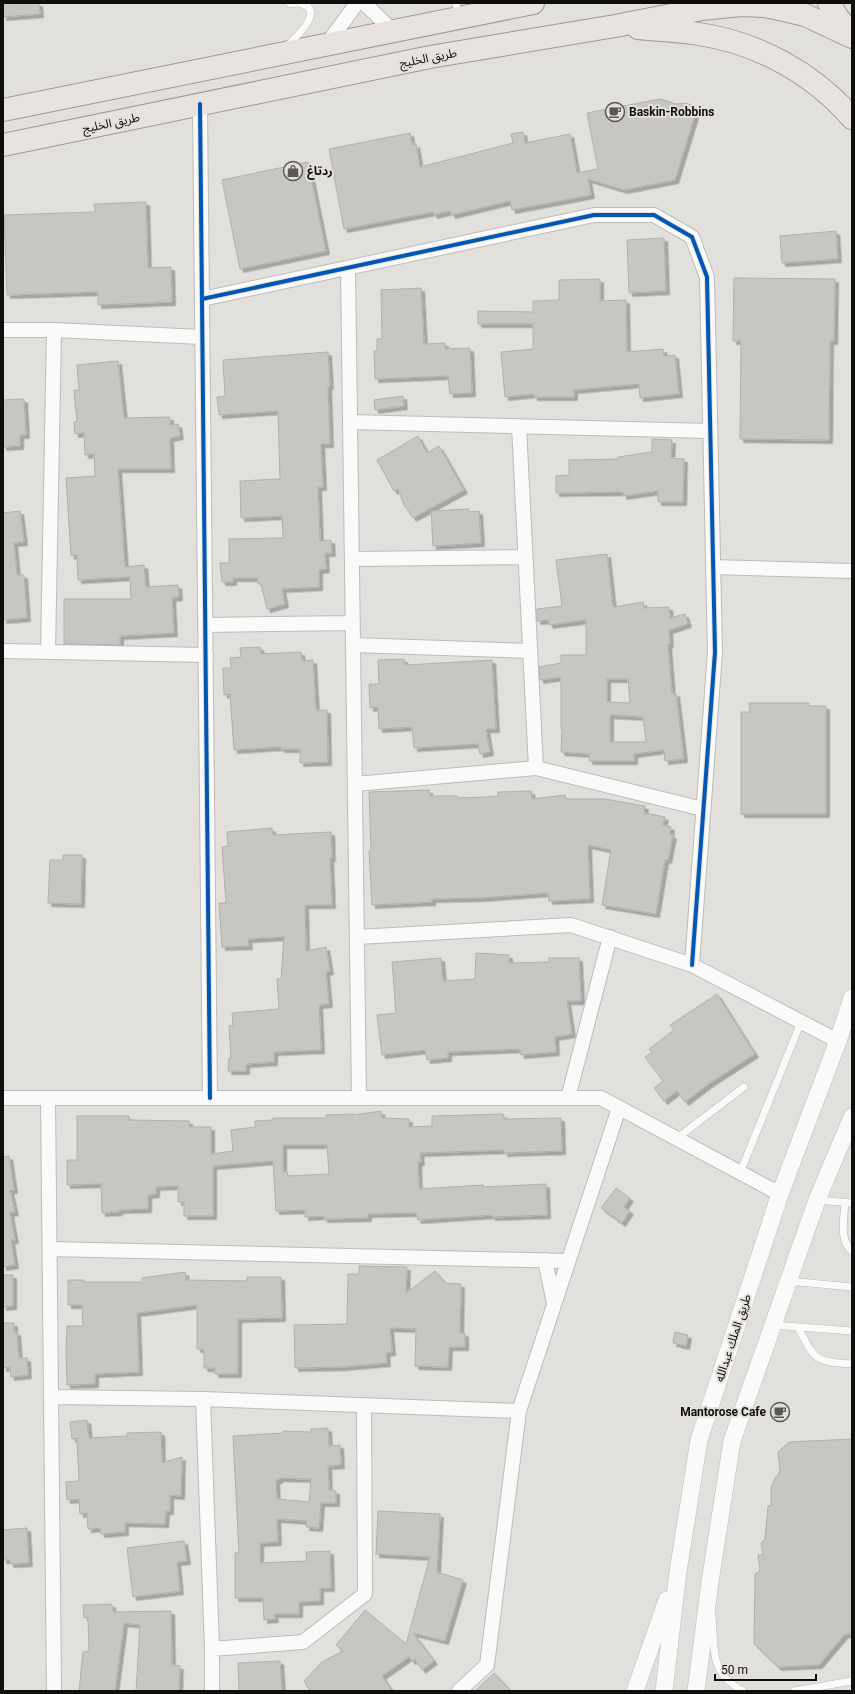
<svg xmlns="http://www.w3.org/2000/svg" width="855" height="1694" font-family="Roboto,'Noto Sans Arabic',sans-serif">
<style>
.building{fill:#c7c6c3;stroke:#b2b0ae;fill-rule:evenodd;filter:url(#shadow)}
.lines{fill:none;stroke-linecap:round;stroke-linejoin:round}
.service-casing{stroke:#bdbcb9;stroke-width:8}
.minor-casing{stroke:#bdbcb9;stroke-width:16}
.tertiary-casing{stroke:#bdbcb9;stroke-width:18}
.primary-casing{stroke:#a39794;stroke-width:24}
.service{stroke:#fbfafa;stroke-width:7}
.minor{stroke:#fbfafa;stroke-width:14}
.tertiary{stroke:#fbfafa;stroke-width:17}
.primary{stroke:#e8e2e0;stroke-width:22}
.cycleway-casing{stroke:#e4e1db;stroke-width:6}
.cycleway{stroke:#0057b8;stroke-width:4}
.labels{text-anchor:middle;stroke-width:4;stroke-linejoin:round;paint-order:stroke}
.street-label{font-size:12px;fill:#0f0e0c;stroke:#e4e1db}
.poi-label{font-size:12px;font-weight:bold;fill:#0f0e0c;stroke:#e4e1db;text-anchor:start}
</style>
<defs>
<filter id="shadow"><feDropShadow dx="3.5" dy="3.5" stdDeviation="0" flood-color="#0004"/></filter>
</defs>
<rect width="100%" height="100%" fill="#e2e0dd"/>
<path class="building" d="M3 3H39L40 14 3 17Z
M660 99 676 104 685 103 695 106 696 112 675 180 624 190 588 179 591 195 512 210 510 201 452 215 450 211 434 215 433 212 344 229 329 149 410 133 412 145 416 144 420 167 513 143 511 134 523 132 525 143 570 134 577 173 598 169 587 113Z
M308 162 326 251 240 269 222 180Z
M146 202 148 268 171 267 172 302 98 305V292L7 295 4 215 95 212 94 204Z
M836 231 838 259 782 263 780 236Z
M664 238 666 291 629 293 627 240Z
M734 278 835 279 834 341H830L829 440 740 439 741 341H733Z
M600 279V301L626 300 627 352 663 349 664 356 675 355 679 394 640 398 639 384 574 390V397H534V394L505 397 501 352 533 349V324H478V311L533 312V301L559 300V280Z
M421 288 424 344 445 343V349L470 348 472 393 450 394 448 376 375 379 374 351H377V339H382L381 290Z
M328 352 330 386 328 387 330 444H321L323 487H318L320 541 331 540 332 553H325L326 569 319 570V587L282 589 285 604 267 609 261 584H258V578H233V582H222L220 563H229V539L283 538 282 516 241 518 240 481 280 479 278 411 219 415 217 397 225 396 223 360Z
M118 361 124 418 170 417V425L178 424 180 436 170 438 171 469H118L125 567 144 565 146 587 178 585 179 597 172 598 174 633 120 636V645L64 644V599H131L130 577 78 580 77 555 71 556 66 478 95 476 94 454 85 455 84 433 75 434 74 422 77 421 74 390H79L77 365Z
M403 396 404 406 375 410 374 400Z
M24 399 26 435H20V446L3 447V400Z
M418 436 427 453 439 446 464 490 413 518 404 505 398 489 394 491 377 460Z
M652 439 672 440 671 458 684 459 683 502H658V491L623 496V492L556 493V476L569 475V460L618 459V457L652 452Z
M469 509V512L479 511 481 543 433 546 431 511Z
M20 511 24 542 14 543 17 575H24L27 618 3 620V513Z
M607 554 613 607 643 602 644 608 669 607 670 618 685 614 688 624 669 630 670 644H668L672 694 676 693 684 759 665 761 664 750 634 754V761H589V754L561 752 562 729H561V677L540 680 539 667 561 663V655H586V620L549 625V620L537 621V609L562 606 556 560ZM607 679H628L630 703 607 702ZM610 715 643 717 646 742H610Z
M260 647 261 654 301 652 302 661 313 660 316 710H327L328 762 300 763V749H281V747L234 750 230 694 224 695 223 668H231L230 658 241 657 240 648Z
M404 659 405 665 492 660 496 729H486L490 752 480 754 478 744 414 748 412 727 379 729 378 707 370 708 369 684H379L378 660Z
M749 703H809V706H826V814H741V712H750Z
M429 790 430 796H457V798L486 797 498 796V792L531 791 532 799 565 795 566 799H605L645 806 644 813 665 817 663 825 671 827 670 835H673L668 860H665L656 914 602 905 611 850 588 845 590 899 549 901 548 893 479 898 432 899V902L372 905 369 851H371L369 792Z
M272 828 273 835 331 832 332 858H330L332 905H305L306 951 326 947 330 971 326 972 329 1004 319 1005 321 1050 274 1052V1062L246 1064V1071H228L229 1058H231L229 1026H233L232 1013 279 1009 277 979H281L284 937 248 939 249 946 222 947 219 903H226L222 847 228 846 227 832Z
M63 855H82L81 904 48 903 50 860H63Z
M476 953 509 955V963L549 962V958H579L581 1001H567L572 1034 555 1037 556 1052 521 1055 520 1049 448 1052V1058L427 1060 425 1050 382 1055 377 1015 396 1013 392 962 441 958 443 981 475 979Z
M717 994 755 1054 710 1083 685 1102 677 1091 664 1101 654 1088 663 1081 645 1057 652 1052 649 1049 674 1030 670 1025Z
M381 1111 382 1118 409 1119V1127L432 1126V1116L503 1114 504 1119 561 1118 562 1151 504 1153V1150L420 1153 421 1162H418L419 1189 483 1185V1187L546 1184 547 1215 492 1217V1215L418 1220 416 1213 368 1214V1218L324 1219V1216L305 1217V1210L276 1211 273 1161 213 1166V1216H184V1202H178V1186L156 1187V1194L148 1195V1209L119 1210V1212L102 1213 101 1184 67 1185V1160H77V1116H129V1120L189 1121V1127H211V1154L233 1151 231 1130 255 1127V1121L273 1120V1118H326V1115L353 1114V1115ZM283 1145H327L329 1174 288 1176 287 1172H283Z
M9 1156 14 1190H10L15 1212 10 1213 15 1240H11L15 1265 3 1267V1157Z
M616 1188 630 1198 624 1207 630 1211 622 1223 601 1208Z
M359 1266 407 1267 406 1293 435 1271 445 1283 461 1284 460 1333H465V1347H449L448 1367 415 1366 416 1329 390 1328 392 1352 386 1353 387 1363 343 1367 295 1368 294 1325 347 1324 348 1274H359Z
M185 1272 186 1280 247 1281V1277H281L282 1318 238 1319V1374H215V1368H204V1349H197V1305L137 1313 139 1372 95 1374V1384L67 1385 66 1353 67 1326H83L82 1305H68V1280H84V1282H142V1278Z
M3 1275H13V1306L3 1307Z
M3 1323H14V1332H17L19 1358H27L28 1375 11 1377 10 1367 3 1368Z
M675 1332 688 1335 686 1346 673 1343Z
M87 1420 89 1438 127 1436V1433L161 1432 162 1463 182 1457 181 1496 170 1495V1511H166L165 1524 125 1523V1532L101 1534 100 1528 88 1529 87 1513 80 1514 79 1499 67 1500 66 1482 79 1481 77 1438 72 1439 70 1422Z
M328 1428 329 1446 340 1445 341 1465 328 1466 329 1490 336 1491V1503H321L319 1528 306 1527 307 1521 277 1519 278 1542 260 1543V1563L307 1561 306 1552 330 1551 331 1588H320V1601L299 1602V1614H274L275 1619 264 1620 263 1598H235V1553H239L233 1436 283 1433V1431L311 1432V1429ZM279 1478 311 1479 309 1502 277 1499 276 1480H279Z
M852 1439V1634H845L819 1665 778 1667 754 1644 755 1574 760 1571 758 1555H763L761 1543 765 1539 768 1506 771 1505V1487L775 1478 780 1472 778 1452 789 1442Z
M378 1511 440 1514 437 1572 463 1580 445 1641 413 1633 434 1661 422 1670 415 1659 412 1661 409 1657 382 1676 392 1691H310L304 1681 322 1662 343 1651 336 1645 365 1610 406 1644 430 1557 376 1554Z
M27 1528 29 1563 10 1564V1560H3V1530Z
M184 1541 187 1561 177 1562 180 1591 133 1597 127 1548Z
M112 1604 113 1612 171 1611 172 1665 180 1666 179 1691H136L140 1625 124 1623 115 1691H79L83 1652 89 1651 88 1617 84 1618 83 1605Z
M280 1661 282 1691H239L238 1663Z
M494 1673 511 1691H475Z"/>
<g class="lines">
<g class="service-casing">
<path id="service" d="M456 3 458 16
M290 4 296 3
M286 47C295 38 328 9 299 3
M676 1139 744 1087
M740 1173 801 1022
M817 1200 852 1203
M845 1203C844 1217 839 1241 852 1251
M788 1281 852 1287
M773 1325 852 1331
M798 1327C816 1361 813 1361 852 1364
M712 1616C715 1650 709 1673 743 1691
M794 1691 852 1681"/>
</g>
<g class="minor-casing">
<path id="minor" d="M364 3 393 31
M327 44 357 3
M200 104 210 1098
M348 268 359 1098
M202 299 594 215H654L692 237 707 277 715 652 692 965
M3 330H54L202 337
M350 422 710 431
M519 426 536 768
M352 559 525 557
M714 567 852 571
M205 625 353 623
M353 645 530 651
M3 651 206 655
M48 652 54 330
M355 784 536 768 703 809
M357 937 571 925 692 965 838 1041
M3 1098H601L780 1194
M48 1098 54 1691
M568 1098 610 937
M50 1249 568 1261
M545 1260 554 1303
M52 1397 203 1399 519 1411
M203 1399 212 1649V1691
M212 1649 303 1642 365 1594 364 1405
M459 1691 487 1665 519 1411 619 1108"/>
</g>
<g class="tertiary-casing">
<path id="tertiary" d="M635 1691 667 1600
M664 1691 678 1572 699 1440 780 1194 838 1041 852 998
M696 1691 710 1582 732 1441 817 1200 852 1117"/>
</g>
<g class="primary-casing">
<path id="primary" d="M829 3 838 18 852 35
M638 28C658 30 679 31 699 34 758 43 813 73 852 118
M3 110 533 3
M3 145 430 57 615 26 702 9 741 5 764 6 784 10 805 15 852 37"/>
</g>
<use href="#service" class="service"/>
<use href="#minor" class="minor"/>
<use href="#tertiary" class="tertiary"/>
<use href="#primary" class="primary"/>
<g class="cycleway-casing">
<path id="cycleway" d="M200 104 210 1098
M202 299 594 215H654L692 237 707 277 715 652 692 965"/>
</g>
<use href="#cycleway" class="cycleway"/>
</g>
<defs>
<g id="cafe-ring" transform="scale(1)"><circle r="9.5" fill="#e4e1db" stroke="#595855" stroke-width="1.5"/><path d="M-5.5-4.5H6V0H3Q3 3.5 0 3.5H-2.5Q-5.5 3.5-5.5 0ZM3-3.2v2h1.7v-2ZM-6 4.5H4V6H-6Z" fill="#595855"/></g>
<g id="shop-ring" transform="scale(1)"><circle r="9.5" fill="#e4e1db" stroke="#595855" stroke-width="1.5"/><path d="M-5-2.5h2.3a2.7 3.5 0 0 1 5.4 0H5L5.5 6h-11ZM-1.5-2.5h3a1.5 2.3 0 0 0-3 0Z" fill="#595855"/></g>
</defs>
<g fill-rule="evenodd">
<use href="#cafe-ring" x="615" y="112"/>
<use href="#shop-ring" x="293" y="171"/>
<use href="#cafe-ring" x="780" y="1412"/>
</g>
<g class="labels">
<g class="street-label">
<text transform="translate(428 58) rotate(-11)" y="4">طريق الخليج</text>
<text transform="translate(111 123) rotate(-12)" y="4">طريق الخليج</text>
<text transform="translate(733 1338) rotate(-72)" y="4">طريق الملك عبدالله</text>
</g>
<g class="poi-label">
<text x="629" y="116">Baskin-Robbins</text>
<text x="307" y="175">ردتاغ</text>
<text x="766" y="1416" text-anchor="end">Mantorose Cafe</text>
</g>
</g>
<rect width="855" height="1694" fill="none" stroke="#0f0e0c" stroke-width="8"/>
<path d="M715 1674v6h101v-6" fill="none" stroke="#0f0e0c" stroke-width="2"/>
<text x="721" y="1674" font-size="12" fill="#0f0e0c" stroke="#e4e1db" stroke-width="3" paint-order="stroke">50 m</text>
</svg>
